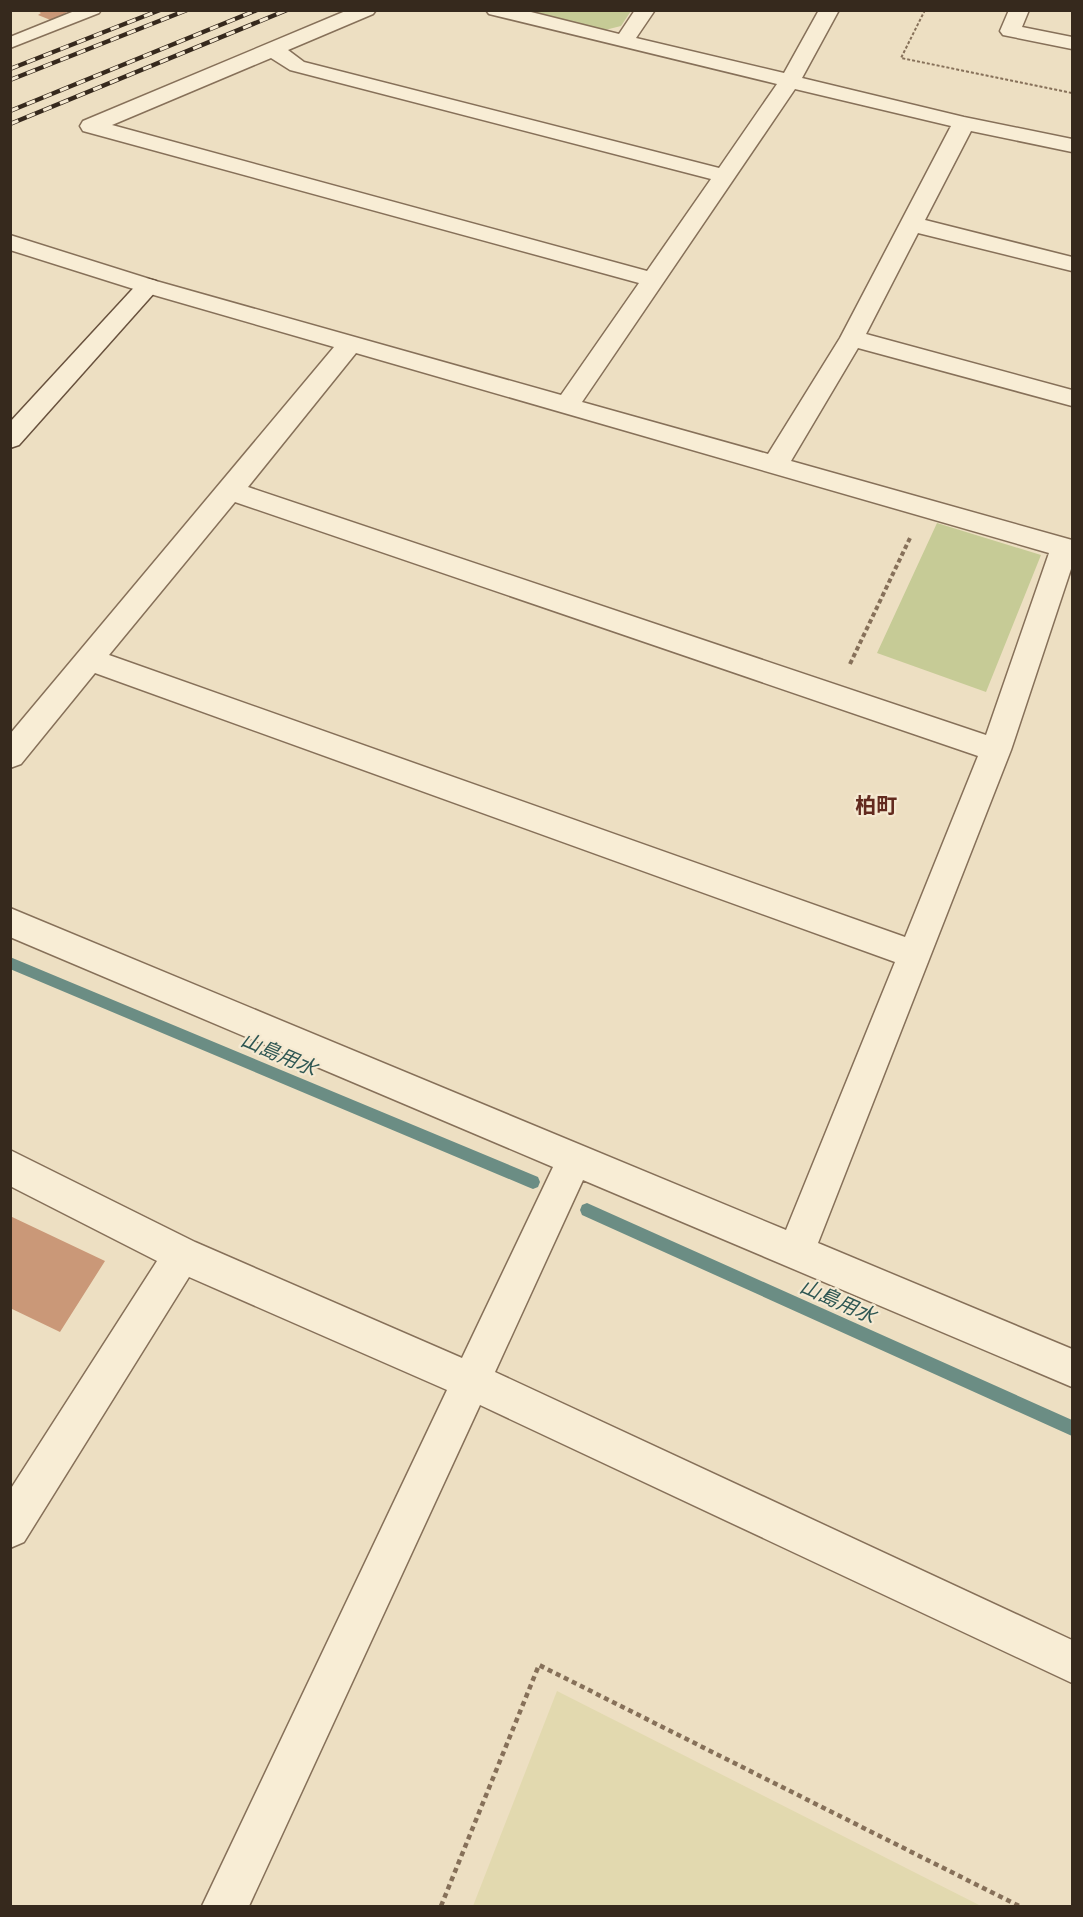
<svg xmlns="http://www.w3.org/2000/svg" width="1083" height="1917" font-family="'Source Serif 4','Noto Sans JP',serif">
<style>
.farmland{fill:#e2d9af}
.green{fill:#c6cb96}
.lines{fill:none;stroke-linecap:round;stroke-linejoin:round}
.stream{fill:#6b8d84;fill-rule:evenodd}
.building{fill:#ca9878}
.lane-casing{stroke:#867059;stroke-width:3}
.street-casing{stroke:#867059;stroke-width:3}
.secondary-casing{stroke:#68513d;stroke-width:3}
.path-far2{stroke:#867059;stroke-width:2;stroke-dasharray:3 2;stroke-linecap:butt}
.path-far1{stroke:#867059;stroke-width:4;stroke-dasharray:4.5 3;stroke-linecap:butt}
.path{stroke:#867059;stroke-width:4.5;stroke-dasharray:5 4;stroke-linecap:butt}
.lane{fill:#f8edd5;fill-rule:evenodd}
.street{fill:#f8edd5;fill-rule:evenodd}
.secondary{fill:#f8edd5;fill-rule:evenodd}
.rail-casing{stroke:#36291d;stroke-width:4.5}
.rail{stroke:#f5e9d1;stroke-width:3;stroke-dasharray:9;stroke-linecap:butt}
.labels{text-anchor:middle;stroke-width:4.5;stroke-linejoin:round;paint-order:stroke}
.water-label{font-size:20px;font-style:italic;fill:#2d5652;stroke:#f5e9d1}
.quarter-label{font-size:21px;font-weight:bold;fill:#622a1e;stroke:#f5e9d1}
</style>
<rect width="100%" height="100%" fill="#eddfc2"/>
<path class="farmland" d="M557 1691 981 1906H473Z"/>
<path class="green" d="M525 11H631L621 26 605 30Z
M937 523 1041 555 986 692 877 653Z"/>
<g class="lines">
<path class="stream" d="M10 957 538 1177 540 1182 538 1187 533 1189 528 1187 10 969Z
M587 1203 1072 1420V1436L582 1215 580 1210 582 1205Z"/>
</g>
<path class="building" d="M36 10H70L53 21 38 15 41 13Z
M10 1216 105 1261 60 1332 10 1308Z"/>
<g class="lines">
<g class="lane-casing">
<path id="lane" d="M77 10H101L99 13 10 48V37Z"/>
</g>
<g class="street-casing">
<path id="street" d="M348 10H376L373 14 288 50 304 62 719 168 777 84 489 14 486 10H523L619 34 635 10H655L636 38 784 73 819 10H839L802 78 964 117 1072 139V152L971 131 925 220 1072 257V271L918 233 866 334 1072 390V406L858 348 791 461 1072 540V566L1011 750 818 1243 1072 1349V1387L583 1180 495 1372 1072 1640V1683L480 1405 249 1906H202L447 1390 189 1277 24 1542 10 1548V1490L157 1261 10 1186V1150L195 1242 462 1358 553 1167 10 937V908L786 1230 895 962 95 673 21 764 10 768V734L334 347 140 291 10 250V235L156 281 561 395 639 283 83 131 80 126 83 121ZM271 58 290 70 711 179 647 271 112 125ZM795 89 951 126 840 338 768 454 582 402ZM356 353 1049 553 986 735 248 487ZM235 502 978 756 905 937 109 655Z
M1009 10H1029L1022 27 1072 37V49L1003 35 1000 31Z"/>
</g>
<g class="secondary-casing">
<path id="secondary" d="M148 279 156 281 160 286 156 291 19 445 10 448V422L140 281Z"/>
</g>
<path class="path-far2" d="M925 10 901 58 1072 93"/>
<path class="path-far1" d="M850 664 910 538"/>
<path class="path" d="M441 1906 539 1665 1019 1906"/>
<use href="#lane" class="lane"/>
<use href="#street" class="street"/>
<use href="#secondary" class="secondary"/>
<g class="rail-casing">
<path id="rail" d="M10 69 160 10
M10 80 187 10
M10 111 257 10
M10 124 287 10"/>
</g>
<use href="#rail" class="rail"/>
</g>
<g class="labels">
<g class="water-label">
<text transform="translate(279 1054) rotate(23)" y="7">山島用水</text>
<text transform="translate(838 1301) rotate(24)" y="7">山島用水</text>
</g>
<g class="quarter-label">
<text x="876" y="813">柏町</text>
</g>
</g>
<rect width="1083" height="1917" fill="none" stroke="#36291d" stroke-width="24"/>
</svg>
